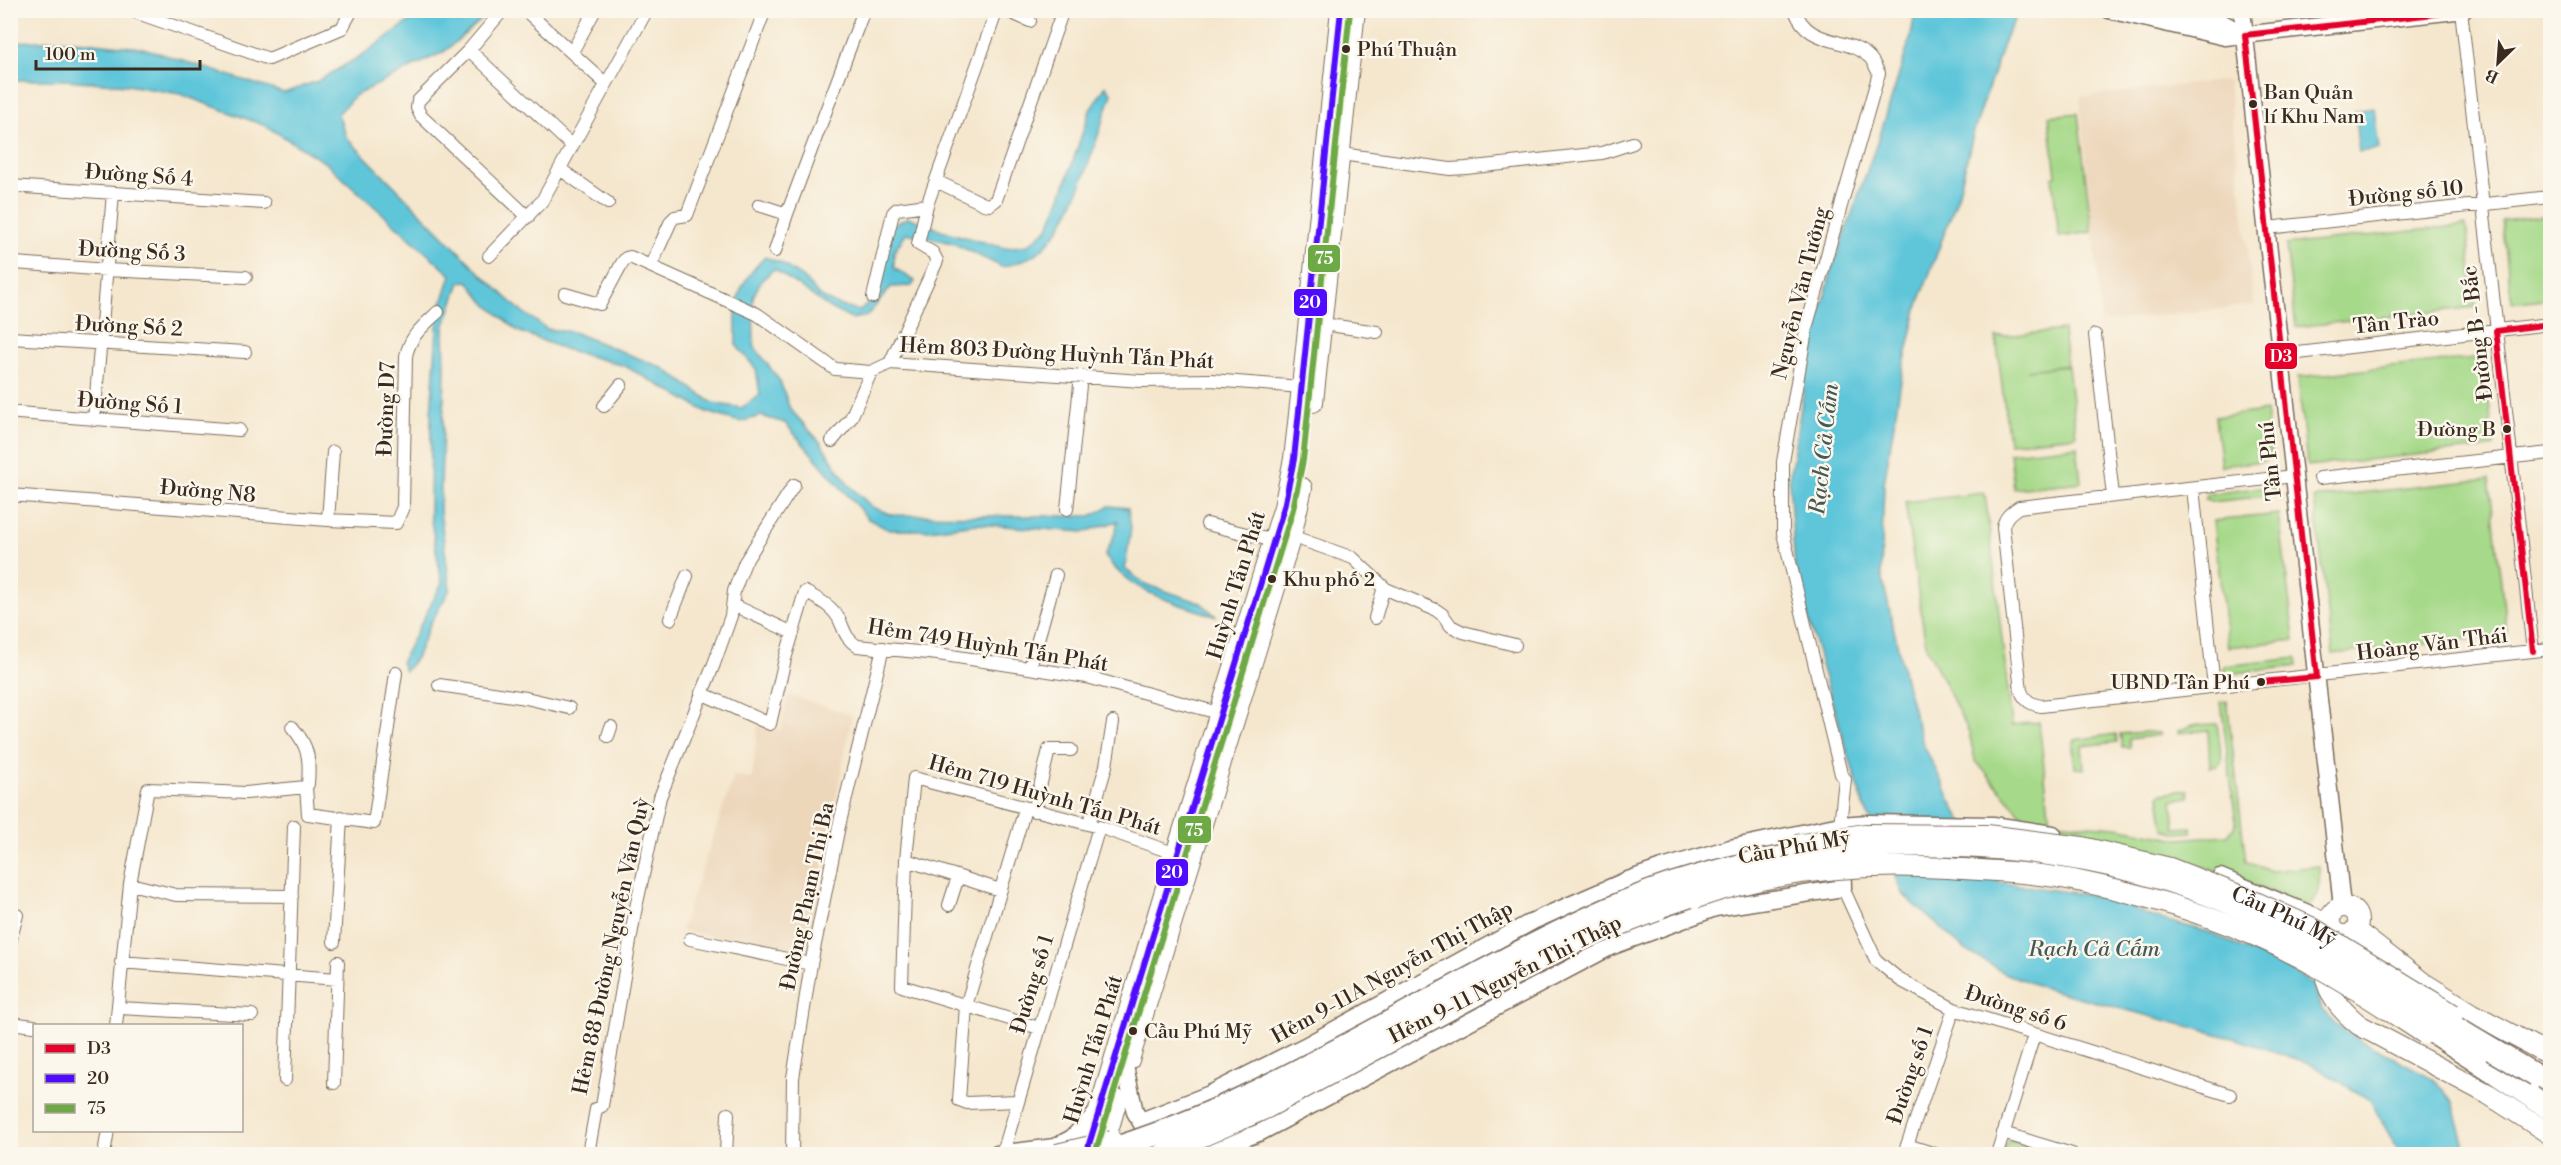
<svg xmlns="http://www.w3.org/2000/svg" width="2561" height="1165" font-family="'Libre Bodoni',serif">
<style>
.built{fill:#edd7bb}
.green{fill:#a6d989;stroke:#708254;stroke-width:1.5}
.water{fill:#5ec6da;stroke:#4c787c;stroke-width:1.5}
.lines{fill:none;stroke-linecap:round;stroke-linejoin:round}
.street-casing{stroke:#7c6c5c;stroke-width:14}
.secondary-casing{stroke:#7c6c5c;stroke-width:19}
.primary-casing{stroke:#7c6c5c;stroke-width:22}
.highway-casing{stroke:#7c6c5c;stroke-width:25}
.street{stroke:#fff;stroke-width:12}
.secondary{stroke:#fff;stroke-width:16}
.primary{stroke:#fff;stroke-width:20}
.highway{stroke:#fff;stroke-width:22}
.primary-bridge-casing{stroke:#7c6c5c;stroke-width:22;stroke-linecap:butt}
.highway-bridge-casing{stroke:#7c6c5c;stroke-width:25;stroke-linecap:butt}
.primary-bridge{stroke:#fff;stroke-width:20}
.highway-bridge{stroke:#fff;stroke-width:22}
.bus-1-casing{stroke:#fbf7ec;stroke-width:10}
.bus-2-casing{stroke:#fbf7ec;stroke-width:10}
.bus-3-casing{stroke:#fbf7ec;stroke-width:10}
.bus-1{stroke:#e4002b;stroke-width:6}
.bus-2{stroke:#4f0aff;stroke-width:6}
.bus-3{stroke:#6daa46;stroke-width:6}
.bus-dot{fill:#3b2a1e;stroke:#fbf7ec;stroke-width:2}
.labels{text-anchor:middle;stroke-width:5;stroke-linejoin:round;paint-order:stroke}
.bus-label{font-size:20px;fill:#3b2a1e;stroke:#fbf7ec;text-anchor:start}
.street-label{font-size:21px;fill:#3b2a1e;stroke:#fbf7ec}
.water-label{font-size:22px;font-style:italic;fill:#465956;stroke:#fbf7ec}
.line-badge{stroke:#fbf7ec;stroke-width:2}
.badge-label{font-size:16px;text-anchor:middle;font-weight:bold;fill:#fff}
</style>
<rect width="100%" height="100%" fill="#fbf7ec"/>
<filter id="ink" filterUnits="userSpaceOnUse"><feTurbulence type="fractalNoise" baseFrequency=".0167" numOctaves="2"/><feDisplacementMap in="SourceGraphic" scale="12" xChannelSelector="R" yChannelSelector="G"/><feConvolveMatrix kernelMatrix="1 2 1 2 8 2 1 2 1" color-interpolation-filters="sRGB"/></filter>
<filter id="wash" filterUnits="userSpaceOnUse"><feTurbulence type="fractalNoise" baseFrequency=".008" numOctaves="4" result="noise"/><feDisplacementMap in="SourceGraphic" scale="24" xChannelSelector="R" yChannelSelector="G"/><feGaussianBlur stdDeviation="1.35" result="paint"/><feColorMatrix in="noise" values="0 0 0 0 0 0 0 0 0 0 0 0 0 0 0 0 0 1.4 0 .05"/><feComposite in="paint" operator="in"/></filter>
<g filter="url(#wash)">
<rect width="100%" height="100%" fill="#f5e7ce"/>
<path class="built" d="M2228 80 2254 305 2102 322 2080 97Z
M788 695 852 715 807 948 799 954 681 930 734 776 752 779 758 725 781 730Z"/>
<path class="green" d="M2078 113 2092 232 2059 237 2052 177 2056 176 2049 116Z
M2550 215V298L2512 303 2502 221Z
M2466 225 2476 307 2296 327 2286 245Z
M2063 330 2067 365 2027 370 2068 366 2076 436 2009 443 1996 337Z
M2484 357 2494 447 2307 466 2298 377Z
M2266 411 2271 453 2263 461 2221 466 2215 417Z
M2077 446 2081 482 2014 489 2010 453Z
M2489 479 2507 635 2333 654 2314 498Z
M2276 486 2277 495 2211 502 2205 500 2208 494Z
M1985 493 2012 725 2039 722 2050 822 2116 827 2179 839 2227 835 2235 828 2236 823 2221 702 2227 701 2246 862 2271 871 2319 866V891L2311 904 2305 905 2185 860 2051 828 2050 824 2024 818 1975 760 1969 732 1926 646 1905 502Z
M2279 514 2294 640 2228 647 2213 521Z
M2296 658 2297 666 2226 674 2222 670 2225 666Z
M2217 724 2222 760 2218 766 2210 767 2208 730 2178 733V731L2193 725Z
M2146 732 2160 733V735L2129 739 2130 747H2122L2120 734Z
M2116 734 2117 742 2082 746 2084 769 2075 768 2073 745 2075 740Z
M2188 790 2189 797 2172 800 2175 828 2192 827V832L2175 833 2164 829 2159 796 2162 793Z
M2008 1141 2059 1154H2002Z"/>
<path class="water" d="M421 11H488L480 21 445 51 354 96 338 114 346 137 478 271 520 310 547 329 573 332 663 368 713 403 741 408 760 395 756 369 736 345C736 302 733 289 765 257L781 263 806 280 819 296 838 305 860 311C892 281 882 264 891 226L908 217 943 231 1005 248 1028 245 1048 228 1061 197 1090 110 1106 86 1112 94C1096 137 1077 217 1044 247 1033 258 1017 263 1002 267L953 243 906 233 894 252V268L915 281 912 286 891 287 867 316 851 319 830 308 774 269 761 281 753 297 754 346 780 381 790 409 821 443 848 484 872 507 892 515 1004 516H1091L1109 506 1128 508 1131 528 1125 569 1145 584 1201 603 1217 617C1175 602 1132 595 1105 556L1115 533 1118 521 1084 532 977 524 928 530H889L868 519 785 423 761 416 740 422 707 412 625 366 564 349 518 331 483 301 468 281 460 282 444 328 445 372 440 511 450 589 430 624 416 658 405 671 401 662 442 583 430 515 431 414 438 316 451 275 326 163 266 126 180 94 127 85 66 80H11L10 42 62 40 143 48 284 93 318 81 362 55 414 18Z
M1915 11H2019L2005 38 1973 134 1958 196 1918 305 1903 369 1884 484 1881 572 1906 684 1923 744 1957 813 1998 882 2111 898 2152 917 2209 932 2292 971 2314 985 2322 1010 2336 1024 2355 1038 2433 1078 2453 1102 2465 1146 2464 1154H2400L2370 1100 2309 1063 2240 1040 2051 990 2004 973 1964 949 1904 895 1864 806 1821 665 1795 568 1789 481 1809 357 1832 269 1882 129 1911 36Z
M2374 108 2379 149 2359 152 2354 111Z"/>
</g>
<g filter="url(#ink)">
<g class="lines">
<g class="street-casing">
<path id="street" d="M129 10 269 59 342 28 352 10
M503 10 469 50 418 101 417 108 421 116 528 217
M525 10 606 84
M1005 10 1030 21
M1795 10C1807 47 1847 36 1869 57 1873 60 1876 69 1879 73L1807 325 1783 462V533L1841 774 1845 779 1840 825
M2461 10 2533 651
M469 50 572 146
M572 52 595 10
M1341 154 1450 169 1466 168 1602 153 1633 143
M560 169 608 203
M936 181 984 204 989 205 996 200 1063 10
M10 186 264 203
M759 205 787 214
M2267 228 2550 197
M775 251 787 214 864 10
M489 256 542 201 647 10
M15 263 107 270 246 277
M651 265 671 221 675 217 687 215 765 10
M565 294 600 304 622 263 626 258 630 257 757 314 835 369 871 372 890 363 1141 381 1211 380 1302 387
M873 297 893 213 897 209 927 205
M1323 324 1377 332
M2095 335 2113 496
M10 338 245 352
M2281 355 2550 324
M890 363 937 261 933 253 918 244 927 205 997 10
M604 406 621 385
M18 413 239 430
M94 420 113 193
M832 441 851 418 871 372
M2294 476 2019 507C2010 513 2005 517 2003 527L2021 691C2025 701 2031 704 2041 706L2550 649
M2320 478 2550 453
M2193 488 2214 687
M10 495 328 520 396 523 403 507 406 356C410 336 423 326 438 312
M1067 509 1081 376
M328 520 333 452
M1207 524 1274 541
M1291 536 1353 558 1386 589 1436 610 1443 615 1451 626 1463 632 1515 645
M733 605 793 633
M1375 618 1384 587
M670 619 687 576
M1030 668 1056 575
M439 685 526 698 569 708
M701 693 770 724 785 659 805 592C818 599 832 606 839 619 845 631 845 638 857 646L938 654 1087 677 1222 714
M292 727C309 746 310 760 308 784L306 787
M608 736 611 727
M1034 811 1049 750H1071
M1089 824 1106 766 1113 722
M906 860 1000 890
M130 884 176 895 292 896
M1843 888 1876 960 1900 980 1954 1009 2230 1095
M949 905 958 877
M690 939 811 964
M10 942 17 915
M334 942 341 817
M121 962 337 979
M119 1008 252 1015
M10 1023 34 1026
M116 1026 130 884 148 789 246 793 306 787 308 814 374 823 396 673
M1039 1028 902 986 906 860 914 778 1099 827 1182 856
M285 1080 294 826
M334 1083 338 962
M1017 1101 967 1103 959 1100 966 1006 1025 809
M2003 1133 2072 1154
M1907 1145 1935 1154
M1003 1153 1099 827
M104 1154 108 1130
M588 1154 596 1109 602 1106 635 912 660 797 714 664 731 616 734 591 745 562 794 485
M726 1154 728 1114
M792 1154 793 1078 811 964 839 826 883 648
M1904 1154 1954 1009
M1997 1154 2034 1035"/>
</g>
<g class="secondary-casing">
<path id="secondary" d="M2109 10 2225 37 2464 10
M2171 10 2223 23 2245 35
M2242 10 2342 906
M2220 877 2315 916 2330 925
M1126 1071 1135 1112 1159 1154
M1141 1121 1210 1094 1305 1046 1533 921 1625 881 1659 869 1730 848 1840 825 1868 823 1993 825 2053 834
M1055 1147 1072 1138 1100 1110
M997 1154 1055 1147 1073 1149
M1203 1154 1261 1132 1610 947 1715 908 1843 888 1842 856"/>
</g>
<g class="primary-casing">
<path id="primary" d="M1313 402 1355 10
M2330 921a14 14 0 1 1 28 0a14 14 0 1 1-28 0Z
M2355 930 2422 982 2473 1014 2550 1055
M2325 958C2322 988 2337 1007 2359 1025L2488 1094 2550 1134
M1129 1060 1291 536 1302 488
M1086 1154 1176 854 1284 507 1294 459 1302 387 1341 10
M1101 1154 1117 1100"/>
</g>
<g class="highway-casing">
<path id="highway" d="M2475 1059 2550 1109"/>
</g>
<use href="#street" class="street"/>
<use href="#secondary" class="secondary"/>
<use href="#primary" class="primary"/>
<use href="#highway" class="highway"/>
<g class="primary-bridge-casing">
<g id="primary-bridge">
<path id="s1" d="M1796 845 1865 834 1987 835 2082 847 2145 862 2170 868 2249 899 2311 927 2453 1014"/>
<path d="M1696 898C1776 870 1864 863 1947 868 1993 871 2038 872 2083 882 2163 898 2251 928 2321 969 2357 989 2391 1012 2425 1034"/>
<path d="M1057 1154 1112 1141"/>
<path d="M1162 1154 1267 1108 1572 944 1657 911"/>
</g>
</g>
<g class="highway-bridge-casing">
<path id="highway-bridge" d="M1640 913 1711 889
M2415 1021 2475 1059
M1096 1154C1257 1107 1398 1012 1547 938 1586 919 1627 899 1669 885 1850 826 2069 832 2244 909 2296 932 2346 961 2395 991 2441 1020 2489 1048 2536 1076"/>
</g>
<use href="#primary-bridge" class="primary-bridge"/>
<use href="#highway-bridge" class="highway-bridge"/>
<g class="bus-1-casing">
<path id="bus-1" d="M2245 35 2317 677
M2245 35 2461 11
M2496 331 2533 651
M2496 331 2550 324
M2261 682 2317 677"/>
</g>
<g class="bus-2-casing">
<path id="bus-2" d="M1086 1154 1284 507 1294 459 1341 10"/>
</g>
<g class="bus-3-casing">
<path id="bus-3" d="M1095 1154 1293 509 1303 460 1350 11"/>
</g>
<use href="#bus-1" class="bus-1"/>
<use href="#bus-2" class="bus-2"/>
<use href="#bus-3" class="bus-3"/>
</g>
</g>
<g class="bus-dot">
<circle cx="1346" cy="49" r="5"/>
<circle cx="2253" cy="104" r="5"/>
<circle cx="2507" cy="429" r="5"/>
<circle cx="1272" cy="579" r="5"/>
<circle cx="2261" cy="682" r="5"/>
<circle cx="1133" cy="1031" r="5"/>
</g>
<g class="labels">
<g class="bus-label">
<text x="1357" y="56">Phú Thuận</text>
<text x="2264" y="99">Ban Quản<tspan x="2264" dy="24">lí Khu Nam</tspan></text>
<text x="2496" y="436" text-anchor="end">Đường B</text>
<text x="1283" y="586">Khu phố 2</text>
<text x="2250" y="689" text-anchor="end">UBND Tân Phú</text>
<text x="1144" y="1038">Cầu Phú Mỹ</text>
</g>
<g class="street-label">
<text transform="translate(139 175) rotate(4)" y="7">Đường Số 4</text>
<text transform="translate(2406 193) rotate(-6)" y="7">Đường số 10</text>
<text transform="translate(132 251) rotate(3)" y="7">Đường Số 3</text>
<text transform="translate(1800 293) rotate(-76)" y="7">Nguyễn Văn Tưởng</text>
<text transform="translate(2396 322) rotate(-6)" y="7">Tân Trào</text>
<text transform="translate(129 326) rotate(3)" y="7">Đường Số 2</text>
<text transform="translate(2477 333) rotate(-97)" y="7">Đường B - Bắc</text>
<text transform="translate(1057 353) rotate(3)" y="7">Hẻm 803 Đường Huỳnh Tấn Phát</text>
<text transform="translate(130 403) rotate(4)" y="7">Đường Số 1</text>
<text transform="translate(386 409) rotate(-88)" y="7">Đường D7</text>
<text transform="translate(2270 461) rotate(-96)" y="7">Tân Phú</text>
<text transform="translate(208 491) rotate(5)" y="7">Đường N8</text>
<text transform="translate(1236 585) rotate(-73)" y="7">Huỳnh Tấn Phát</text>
<text transform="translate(2432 644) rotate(-7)" y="7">Hoàng Văn Thái</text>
<text transform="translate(988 645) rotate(9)" y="7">Hẻm 749 Huỳnh Tấn Phát</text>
<text transform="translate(1045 795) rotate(16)" y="7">Hẻm 719 Huỳnh Tấn Phát</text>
<text transform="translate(1794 847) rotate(-10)" y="7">Cầu Phú Mỹ</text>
<text transform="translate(807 896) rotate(-78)" y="7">Đường Phạm Thị Ba</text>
<text dy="7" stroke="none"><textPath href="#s1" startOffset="502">Cầu Phú Mỹ</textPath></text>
<text transform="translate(611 946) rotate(-78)" y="7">Hẻm 88 Đường Nguyễn Văn Quỳ</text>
<text transform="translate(1392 972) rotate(-29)" y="7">Hẻm 9-11A Nguyễn Thị Thập</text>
<text transform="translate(1505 979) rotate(-27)" y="7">Hẻm 9-11 Nguyễn Thị Thập</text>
<text transform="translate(1032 984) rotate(-73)" y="7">Đường số 1</text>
<text transform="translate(2016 1008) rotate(18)" y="7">Đường số 6</text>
<text transform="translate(1093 1049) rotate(-73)" y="7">Huỳnh Tấn Phát</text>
<text transform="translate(1910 1075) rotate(-71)" y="7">Đường số 1</text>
</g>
<g class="water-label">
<text transform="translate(1823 449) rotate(-84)" y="8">Rạch Cả Cấm</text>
<text x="2094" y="956">Rạch Cả Cấm</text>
</g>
</g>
<g class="line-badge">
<rect x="1307" y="244" width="34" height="29" rx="6" fill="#6daa46"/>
<rect x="1293" y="288" width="35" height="29" rx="6" fill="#4f0aff"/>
<rect x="2264" y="342" width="34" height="28" rx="6" fill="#e4002b"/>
<rect x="1177" y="815" width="35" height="29" rx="6" fill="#6daa46"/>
<rect x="1155" y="858" width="34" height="29" rx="6" fill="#4f0aff"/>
</g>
<g class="badge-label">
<text x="1324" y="264">75</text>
<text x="1310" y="308">20</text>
<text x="2281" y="362">D3</text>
<text x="1194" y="836">75</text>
<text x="1172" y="878">20</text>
</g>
<rect width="2561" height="1165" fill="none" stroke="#fbf7ec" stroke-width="36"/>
<rect x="33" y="1024" width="210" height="108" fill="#fbf7ec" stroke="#aea59a" stroke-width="1.5"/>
<rect x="45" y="1044" width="30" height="9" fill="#e4002b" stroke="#aea59a" stroke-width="1.5"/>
<text x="87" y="1054" font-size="18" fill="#3b2a1e">D3</text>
<rect x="45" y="1074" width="30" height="9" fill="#4f0aff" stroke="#aea59a" stroke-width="1.5"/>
<text x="87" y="1084" font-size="18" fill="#3b2a1e">20</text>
<rect x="45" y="1104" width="30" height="9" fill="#6daa46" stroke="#aea59a" stroke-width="1.5"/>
<text x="87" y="1114" font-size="18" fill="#3b2a1e">75</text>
<g transform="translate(2498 63) rotate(205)" stroke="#fbf7ec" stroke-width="4.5" paint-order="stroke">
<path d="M0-4.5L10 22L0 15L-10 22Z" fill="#3b2a1e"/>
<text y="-9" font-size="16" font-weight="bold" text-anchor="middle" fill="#3b2a1e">B</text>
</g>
<path d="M36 60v9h164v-9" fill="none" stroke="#3b2a1e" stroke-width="3"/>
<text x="45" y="60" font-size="18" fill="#3b2a1e" stroke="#fbf7ec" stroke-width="4.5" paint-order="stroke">100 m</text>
</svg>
